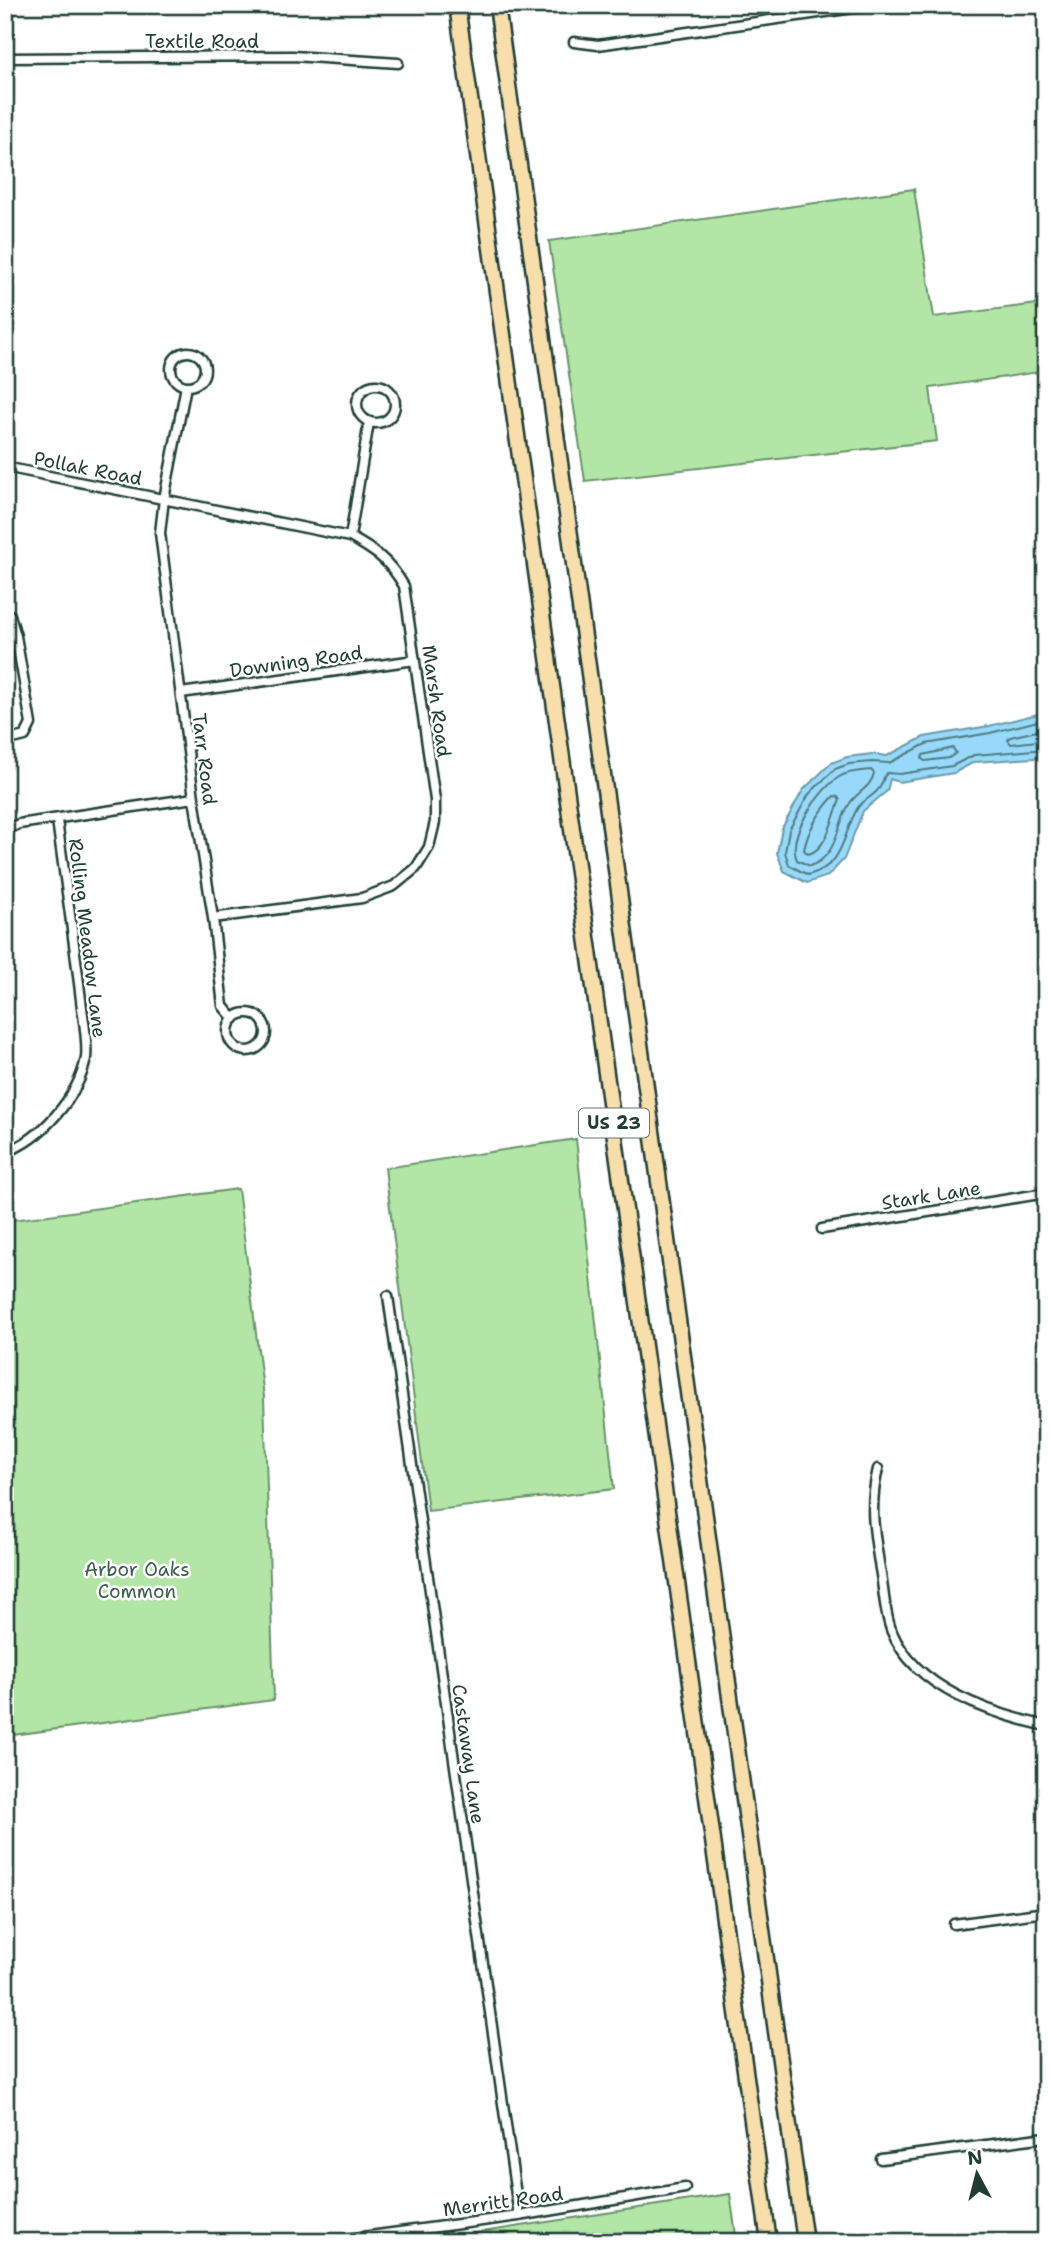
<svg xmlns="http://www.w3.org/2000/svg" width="1051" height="2247" font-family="'Shantell Sans',sans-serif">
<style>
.green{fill:#b3e6a6;stroke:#69926d;stroke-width:2}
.water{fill:#98d9fa;stroke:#689bab;stroke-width:2}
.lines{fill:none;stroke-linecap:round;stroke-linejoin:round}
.shore{stroke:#4f7b83;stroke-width:2}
.street-casing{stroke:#1f3d34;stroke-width:13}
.highway-casing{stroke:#1f3d34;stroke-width:19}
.street{stroke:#fff;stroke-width:8}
.highway{stroke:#f8deab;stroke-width:14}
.labels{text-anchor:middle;stroke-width:5;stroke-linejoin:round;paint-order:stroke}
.shield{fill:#fff;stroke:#627771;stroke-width:2}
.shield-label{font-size:18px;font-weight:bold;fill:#1f3d34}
.street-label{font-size:19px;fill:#1f3d34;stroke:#fff}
.park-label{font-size:19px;fill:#3d5f4b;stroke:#fff}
</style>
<rect width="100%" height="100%" fill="#fff"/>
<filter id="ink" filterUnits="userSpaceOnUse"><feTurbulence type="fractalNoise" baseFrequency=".0143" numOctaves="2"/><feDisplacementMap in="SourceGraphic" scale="14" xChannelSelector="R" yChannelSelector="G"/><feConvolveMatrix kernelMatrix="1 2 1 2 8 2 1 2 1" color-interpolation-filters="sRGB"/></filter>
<g filter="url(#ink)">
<path class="green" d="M914 189 934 317 1046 303V371L930 388 937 441 585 481 549 241Z
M576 1139 614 1489 428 1511 385 1168Z
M238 1189 264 1397 274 1700 5 1736V1221Z
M730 2194 737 2242H417Z"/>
<path class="water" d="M1046 712V755L1034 758 974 762 954 773 899 782 890 779 887 791 863 811 844 859 828 876 807 883 784 871 777 853 782 828 803 790 831 763 847 757 872 754 887 756 924 737 989 726Z"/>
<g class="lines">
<path class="shore" d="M1046 719 990 733 926 744 889 763 872 762 849 764 835 769 809 794 789 830 785 852 789 865 808 875C845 865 841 838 857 809 862 800 875 796 880 787 884 781 882 778 887 773L900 774 952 766 974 755 1046 749
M1046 729 1010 737 1008 740 1011 744 1046 740
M953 748 956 753 949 758 925 761 922 759 923 755Z
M871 770 874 773C871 788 858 791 850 803 836 824 839 856 810 866L797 860C786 836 819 790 839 777 848 771 861 771 871 770Z
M834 796 838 797 840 800C833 816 827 850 808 854L804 850C808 830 820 811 834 796Z"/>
<g class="street-casing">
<path id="street" d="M574 42 598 45 874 5
M5 58 293 56 398 63
M171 369a17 17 0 1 1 34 0a17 17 0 1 1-34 0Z
M357 404a19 19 0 1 1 38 0a19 19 0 1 1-38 0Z
M186 386 164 499 160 533 194 798 213 918 223 1006 234 1019
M5 467 350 537C375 551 389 560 404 586L435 800V822L429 847 416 868 394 886 362 898 213 918
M350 537 369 422
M5 614 10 615 16 636 31 724 25 736 5 741
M181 693 415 660
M5 830 19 824 194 798
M228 1032a19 19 0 1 1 38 0a19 19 0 1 1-38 0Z
M5 1152C41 1140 79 1096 86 1058 88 1040 83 1018 81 1000 74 940 65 880 57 820
M822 1229 1046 1193
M388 1296 519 2216
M878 1469C869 1506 874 1532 880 1569 884 1589 884 1613 892 1632 916 1689 990 1713 1046 1726
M954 1924 1046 1912
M881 2159 1046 2137
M325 2242 519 2216 685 2188"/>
</g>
<g class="highway-casing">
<path id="highway" d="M457 5 769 2242
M497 5 805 2242"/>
</g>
<use href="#street" class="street"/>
<use href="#highway" class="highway"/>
</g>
</g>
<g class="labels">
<rect class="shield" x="579" y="1108.5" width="70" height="29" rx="5"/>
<g class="shield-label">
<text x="614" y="1129">US 23</text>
</g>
<g class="street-label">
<text x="202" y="48">Textile Road</text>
<text transform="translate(88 468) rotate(11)" y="7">Pollak Road</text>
<text transform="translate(296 661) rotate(-8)" y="7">Downing Road</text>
<text transform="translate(437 701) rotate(82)" y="7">Marsh Road</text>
<text transform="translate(205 759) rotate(83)" y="7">Tarr Road</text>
<text transform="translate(88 938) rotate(83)" y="7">Rolling Meadow Lane</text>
<text transform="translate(931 1195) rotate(-9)" y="7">Stark Lane</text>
<text transform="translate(469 1754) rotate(82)" y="7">Castaway Lane</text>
<text transform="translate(503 2201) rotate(-8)" y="7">Merritt Road</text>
</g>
<g class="park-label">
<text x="137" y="1576">Arbor Oaks<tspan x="137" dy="22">Common</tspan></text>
</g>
</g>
<rect width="1051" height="2247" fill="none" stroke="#fff" stroke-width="28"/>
<rect x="14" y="14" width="1023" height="2219" fill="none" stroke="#1f3d34" stroke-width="2.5" filter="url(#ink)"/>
<g transform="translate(977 2174) rotate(353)" stroke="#ffffff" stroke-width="5" paint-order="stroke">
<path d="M0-5L12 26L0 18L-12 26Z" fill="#1f3d34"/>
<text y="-10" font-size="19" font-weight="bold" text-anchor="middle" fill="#1f3d34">N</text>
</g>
</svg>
